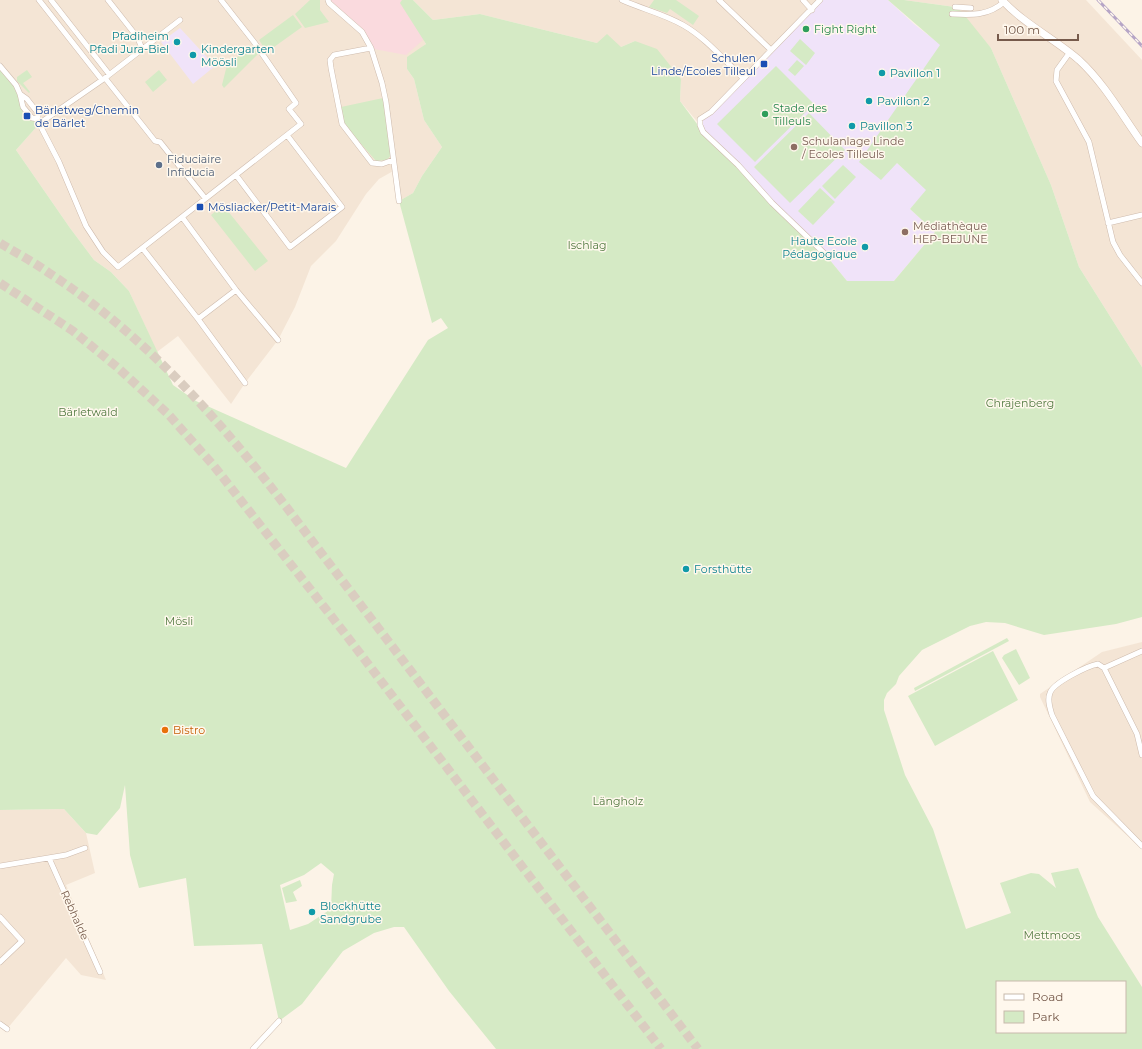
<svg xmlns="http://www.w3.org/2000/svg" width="1142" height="1049" font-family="Montserrat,sans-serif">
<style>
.residential{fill:#f4e5d5}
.education{fill:#f0e3f9}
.medical{fill:#fadade}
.green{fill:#d5eac5;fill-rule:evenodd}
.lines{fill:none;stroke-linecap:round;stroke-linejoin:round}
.motorway-tunnel{stroke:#dacdc0;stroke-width:9;stroke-dasharray:9 4.5;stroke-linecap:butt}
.minor-casing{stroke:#cebbad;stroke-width:6}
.secondary-casing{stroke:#d3bdad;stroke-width:8}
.minor{stroke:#fff;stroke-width:5}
.secondary{stroke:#fff;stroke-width:7}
.rail-casing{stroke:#b6a5c6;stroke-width:3}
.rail{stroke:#fff8ed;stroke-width:1.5;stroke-dasharray:4.5;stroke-linecap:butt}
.leisure-dot{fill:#2e9e5b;stroke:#fff8ed;stroke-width:1.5}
.culture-dot{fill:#0f9aa8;stroke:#fff8ed;stroke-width:1.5}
.transit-dot{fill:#1a4fb4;stroke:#fff8ed;stroke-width:1.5}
.education-dot{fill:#8d6e63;stroke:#fff8ed;stroke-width:1.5}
.service-dot{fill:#5c6f8a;stroke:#fff8ed;stroke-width:1.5}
.food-dot{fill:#e8710a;stroke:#fff8ed;stroke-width:1.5}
.labels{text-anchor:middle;stroke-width:3;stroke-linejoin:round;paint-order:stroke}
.leisure-label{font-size:11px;fill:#27864d;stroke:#fff8ed;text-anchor:start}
.culture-label{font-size:11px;fill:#0d838f;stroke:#fff8ed;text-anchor:start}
.transit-label{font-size:11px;fill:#164399;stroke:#fff8ed;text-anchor:start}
.education-label{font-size:11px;fill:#785e54;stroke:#fff8ed;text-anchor:start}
.service-label{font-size:11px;fill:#4e5e75;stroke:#fff8ed;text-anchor:start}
.park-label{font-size:11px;fill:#547b43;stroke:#fff8ed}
.food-label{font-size:11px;fill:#c56008;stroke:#fff8ed;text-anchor:start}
.street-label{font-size:11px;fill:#765a4b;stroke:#fff8ed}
</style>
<rect width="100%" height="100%" fill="#fcf3e7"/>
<path class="residential" d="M0 0H402L426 44 420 49 407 69 414 79 424 120 442 147 422 176 413 193 399 201 395 170 379 179 366 194 336 241 311 266 295 307 278 340 245 383 231 404 178 336 157 352 129 291 111 272 94 260 70 228 16 150 40 123 32 118 0 66Z
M413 0H820L700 125 680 101 681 79 635 41 621 47 597 43 480 14 433 20Z
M904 0H1086L1142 60V367L1079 267 1051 185 991 48 955 7Z
M1142 642V849L1090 802 1040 697V694L1102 652Z
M64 809 86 833 95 873 66 885 106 980 81 975 66 958 7 1029 0 1024V810Z"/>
<path class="education" d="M820 0H888L914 24 941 45 933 56 897 163 927 190 910 209 935 232 894 281H847L824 253 703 132 700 119Z
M180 28 215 66 193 84 161 42Z"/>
<path class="medical" d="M330 0H402L400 3 424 39 406 55 374 49 364 30Z"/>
<path class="green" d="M310 0H320V10L329 22 305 28 295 14Z
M402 0H413L433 20 480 14 597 43 607 34 621 47 635 41 657 49 681 79 680 101 703 132 824 253 847 281H894L935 232 910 209 926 190 897 163 881 180 859 162 940 45 888 0H904L955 7 962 12 991 48 1051 185 1079 267 1142 367V617L1116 624 1044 635 1005 623 986 622 970 626 922 650 899 676 896 684 887 693 884 700V710L905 775 933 829 966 929 1011 913 1000 883 1031 873 1039 874 1056 888 1051 873 1078 868 1098 917 1142 987V1049H496L449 991 404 927H394L374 933 343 951 302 1004 279 1021 262 944 194 946 186 878 139 888 130 855 125 785 120 808 97 835 86 833 64 809 0 810V66L16 85 23 107 40 123 16 150 70 228 94 260 111 272 129 291 173 385 196 401 346 468 428 340 448 328 441 318 432 323 399 201 413 193 422 176 442 147 424 120 414 79 407 69V57L426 44 400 3ZM321 863 334 874 332 885 331 909 308 924 290 930 280 885 304 875ZM997 982H1125V1032H997Z
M654 0H676L699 16 693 25 670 9 667 13 649 7Z
M293 15 302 27 267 52 259 40Z
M800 39 815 53 806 65 790 51Z
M252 46 258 54 224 88 222 85 227 65Z
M797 60 804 66 795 76 788 70Z
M776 66 814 104 755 162 717 124Z
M27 70 32 77 23 83 30 92 29 93 17 81V77Z
M159 70 167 80 153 92 145 82Z
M383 98 391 155 387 160 376 161 348 129 344 123 341 107Z
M809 113 845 150 790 203 754 167Z
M843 165 856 177 835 199 822 186Z
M820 188 835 202 813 225 798 211Z
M223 205 268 261 255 271 211 215Z
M1007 638 1009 641 915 691 914 688Z
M1016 649 1030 678 1019 685 1002 658 1004 655Z
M993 651 1018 700 935 746 908 696Z
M300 880 302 886 293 892 297 901 286 903 282 888Z"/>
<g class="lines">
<path class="motorway-tunnel" d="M0 243C16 253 34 262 49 273 140 332 212 411 278 496L698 1049
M0 283 73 331 117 367 168 414 214 466 346 635 661 1049"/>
<g class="minor-casing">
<path id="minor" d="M39 0 102 80
M51 0 109 74
M108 0 138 38 142 49
M328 0 329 3 362 32 371 48 382 83 386 102 399 201
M622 0C642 9 664 14 683 25 706 38 724 60 743 78
M719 0 771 50
M803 0 812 10
M820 0 711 112 700 119V125L703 132 738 165 772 203 824 253
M955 7 971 8
M952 14C972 15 988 16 1004 2
M371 48 334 55 330 60 331 68 342 124 372 163 382 164 393 160
M1070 52 1057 70 1056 81 1089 142 1113 242 1120 255 1142 283
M0 66 16 85 20 94 23 107 32 118 38 119
M105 78 155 141 160 142 205 198
M20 94 27 99 38 113V119L42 129 59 162 86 226 103 252 118 267 301 124 289 109 296 103 254 42 221 0
M40 123 105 78 180 20
M236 175 290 247 342 207 287 135
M182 217 236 290 278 340
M1108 223 1142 215
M143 249 198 319 245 383
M198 319 236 290
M1142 651 1104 668 1098 664C1087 666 1053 683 1050 693 1047 700 1050 708 1052 715L1093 796 1142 846
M1104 668 1137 734 1142 755
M49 858 100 972
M0 866 66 855 85 848
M0 917 22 941 0 962
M0 1024 7 1029
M253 1049 279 1021"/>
</g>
<g class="secondary-casing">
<path id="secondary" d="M1002 0C1024 24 1055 39 1079 60 1104 83 1122 115 1142 143"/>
</g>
<use href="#minor" class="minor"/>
<use href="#secondary" class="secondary"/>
<g class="rail-casing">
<path id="rail" d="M1098 0 1142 46"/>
</g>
<use href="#rail" class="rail"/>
</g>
<g class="leisure-dot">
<circle cx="806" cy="29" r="4"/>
<circle cx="765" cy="114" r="4"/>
</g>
<g class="culture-dot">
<circle cx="177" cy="42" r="4"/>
<circle cx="193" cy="55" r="4"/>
<circle cx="882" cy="73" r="4"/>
<circle cx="869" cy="101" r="4"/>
<circle cx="852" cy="126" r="4"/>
<circle cx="865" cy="247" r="4"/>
<circle cx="686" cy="569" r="4"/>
<circle cx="312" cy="912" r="4"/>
</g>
<g class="transit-dot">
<rect x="760" y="60" width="8" height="8" rx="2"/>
<rect x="23" y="112" width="8" height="8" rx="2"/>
<rect x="196" y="203" width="8" height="8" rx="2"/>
</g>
<g class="education-dot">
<circle cx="794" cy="147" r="4"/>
<circle cx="905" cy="232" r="4"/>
</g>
<circle class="service-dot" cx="159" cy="165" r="4"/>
<circle class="food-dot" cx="165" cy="730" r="4"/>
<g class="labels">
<g class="leisure-label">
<text x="814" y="33">Fight Right</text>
<text x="773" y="112">Stade des<tspan x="773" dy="13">Tilleuls</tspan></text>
</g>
<g class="culture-label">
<text x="169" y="40" text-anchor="end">Pfadiheim<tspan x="169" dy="13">Pfadi Jura-Biel</tspan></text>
<text x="201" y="53">Kindergarten<tspan x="201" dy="13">Möösli</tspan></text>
<text x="890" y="77">Pavillon 1</text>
<text x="877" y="105">Pavillon 2</text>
<text x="860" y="130">Pavillon 3</text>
<text x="857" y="245" text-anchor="end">Haute Ecole<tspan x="857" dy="13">Pédagogique</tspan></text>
<text x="694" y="573">Forsthütte</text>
<text x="320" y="910">Blockhütte<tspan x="320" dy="13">Sandgrube</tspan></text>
</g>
<g class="transit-label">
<text x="756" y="62" text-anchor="end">Schulen<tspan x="756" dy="13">Linde/Ecoles Tilleul</tspan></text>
<text x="35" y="114">Bärletweg/Chemin<tspan x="35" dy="13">de Bärlet</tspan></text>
<text x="208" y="211">Mösliacker/Petit-Marais</text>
</g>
<g class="education-label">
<text x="802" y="145">Schulanlage Linde<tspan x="802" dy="13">/ Ecoles Tilleuls</tspan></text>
<text x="913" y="230">Médiathèque<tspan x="913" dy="13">HEP-BEJUNE</tspan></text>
</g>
<g class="service-label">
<text x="167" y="163">Fiduciaire<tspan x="167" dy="13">Infiducia</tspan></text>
</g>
<g class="park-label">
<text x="587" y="249">Ischlag</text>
<text x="1020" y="407">Chräjenberg</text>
<text x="88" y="416">Bärletwald</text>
<text x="179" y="625">Mösli</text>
<text x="618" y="805">Längholz</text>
<text x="1052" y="939">Mettmoos</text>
</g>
<g class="food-label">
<text x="173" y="734">Bistro</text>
</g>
<g class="street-label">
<text transform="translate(75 915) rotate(66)" y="4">Rebhalde</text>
</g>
</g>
<rect x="996" y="981" width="130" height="52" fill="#fff8ed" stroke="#c8b9ac"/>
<rect x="1004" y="994" width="20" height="6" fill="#ffffff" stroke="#c8b9ac"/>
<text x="1032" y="1001" font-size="12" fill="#765a4b">Road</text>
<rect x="1004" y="1011" width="20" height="12" fill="#d5eac5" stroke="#c8b9ac"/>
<text x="1032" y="1021" font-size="12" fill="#765a4b">Park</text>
<path d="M998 34v6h80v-6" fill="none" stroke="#765a4b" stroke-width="2"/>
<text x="1004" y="34" font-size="12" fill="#765a4b" stroke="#fff8ed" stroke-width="3" paint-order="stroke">100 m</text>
</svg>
